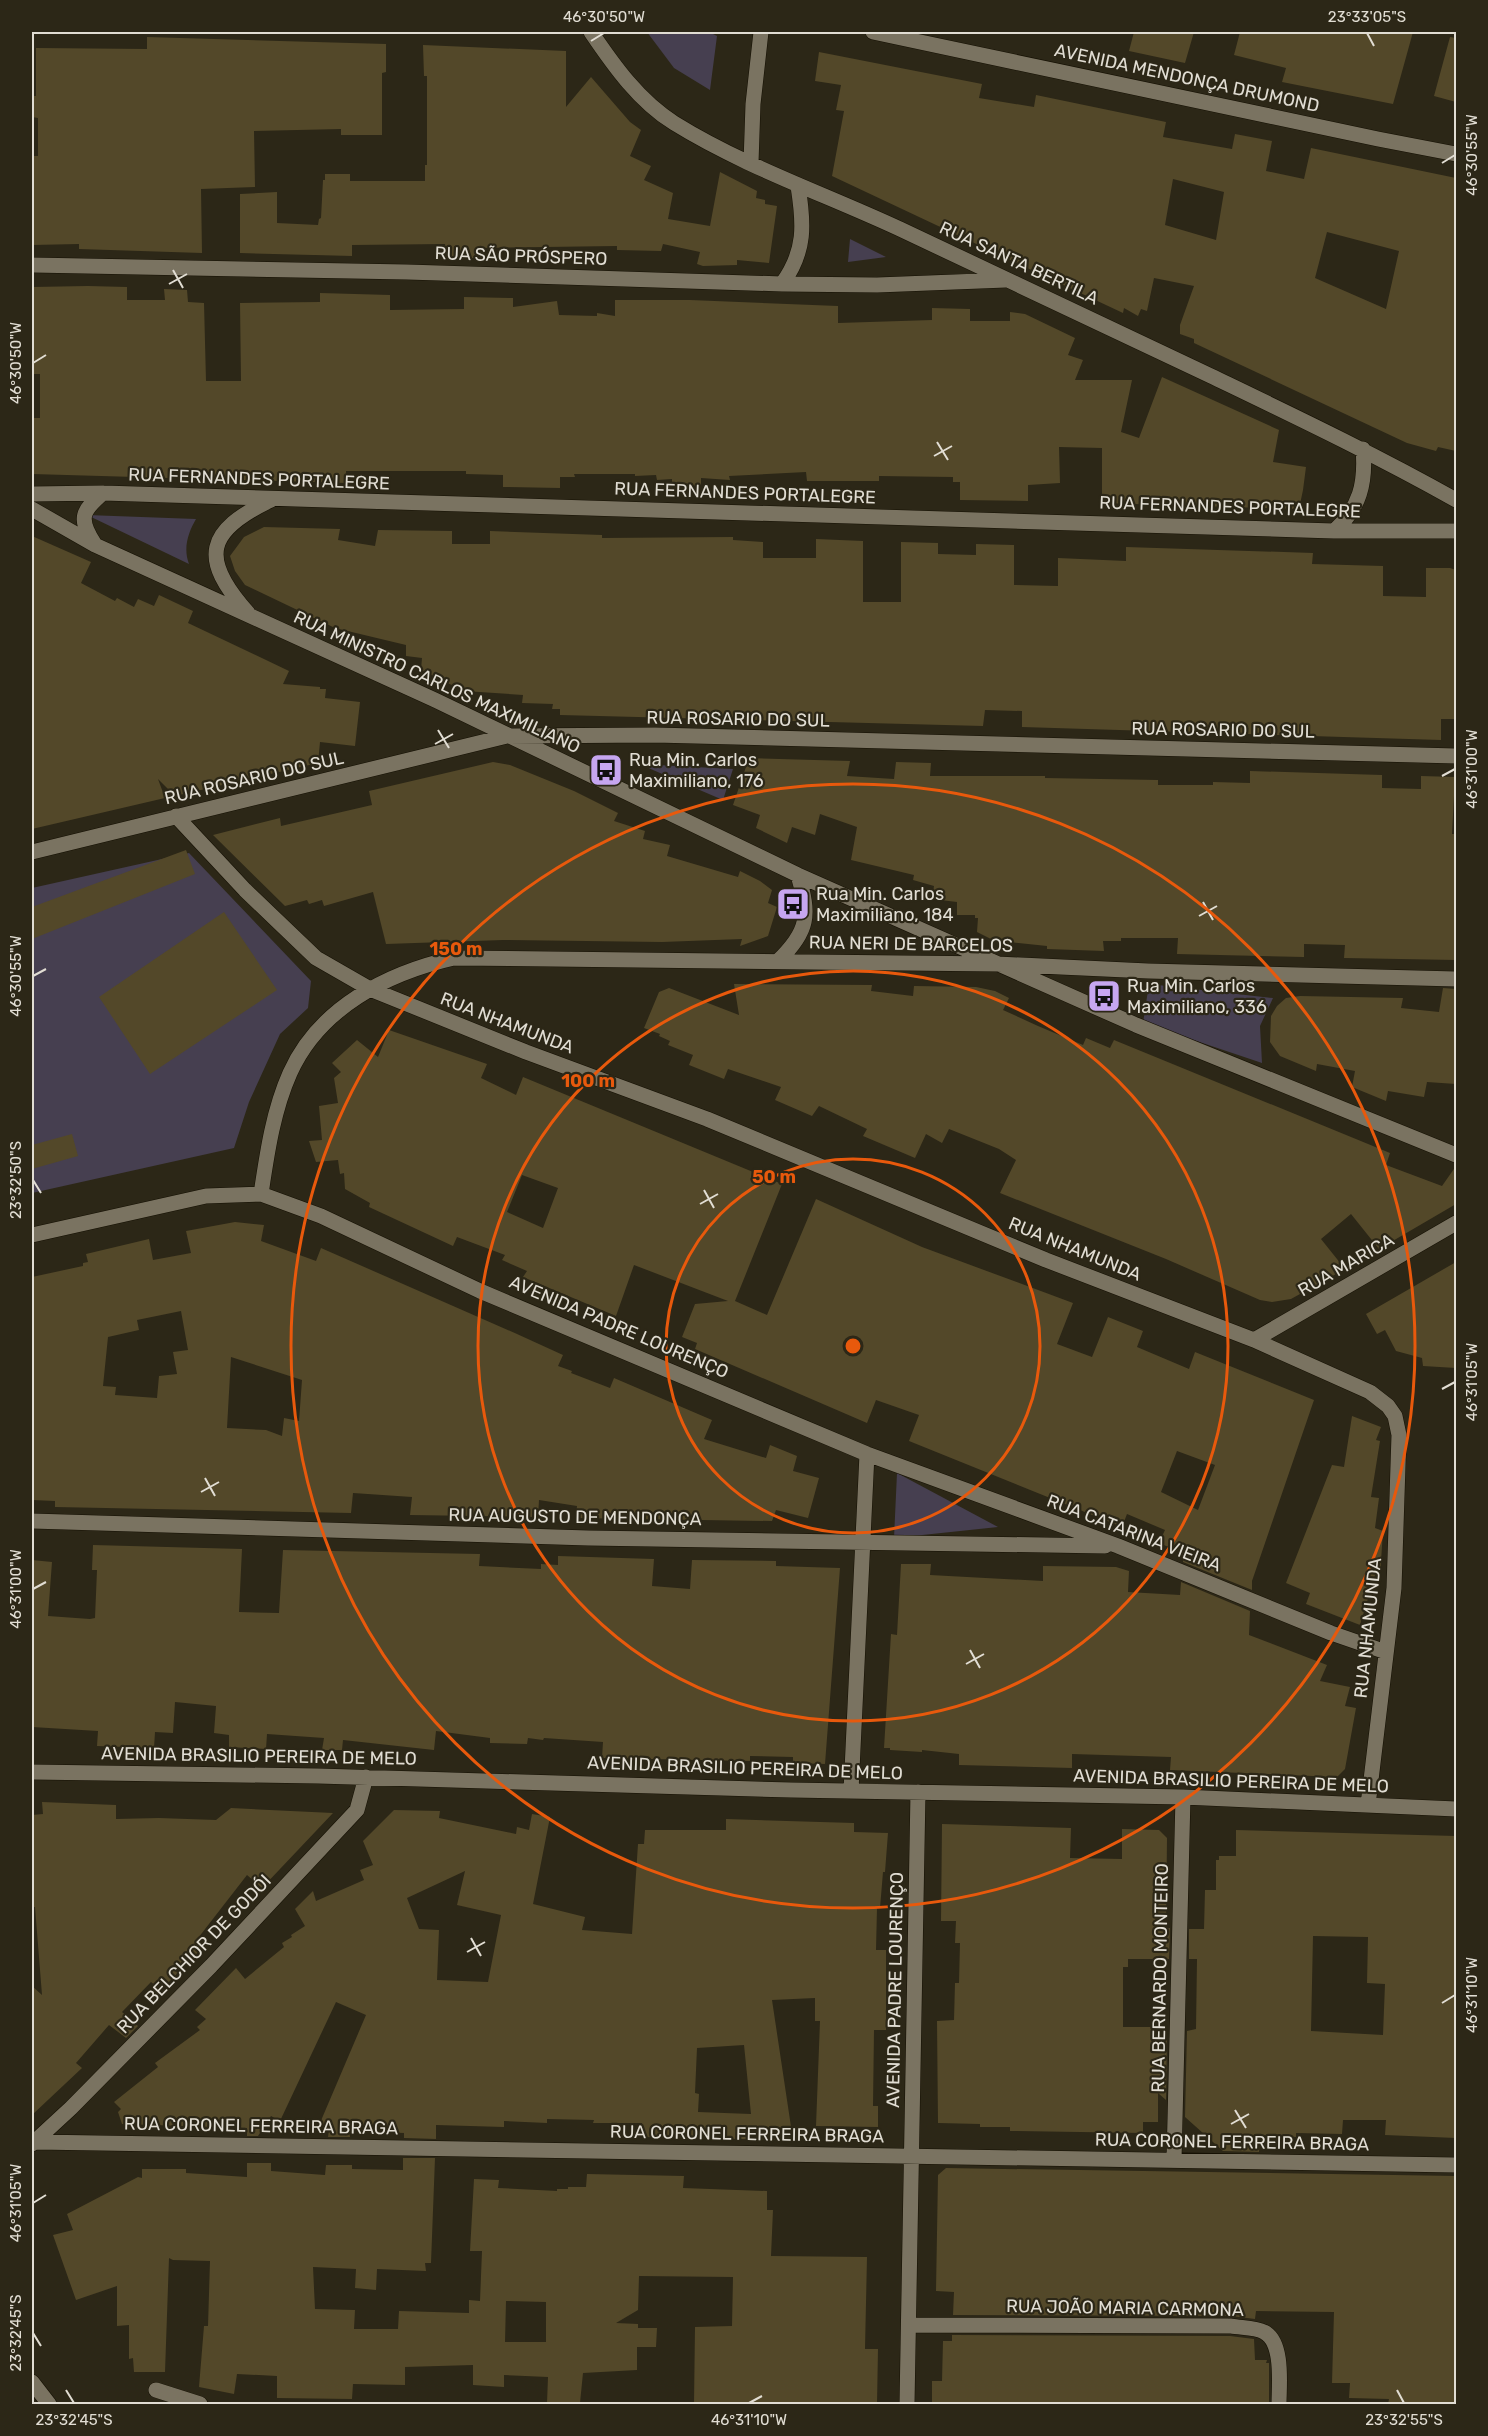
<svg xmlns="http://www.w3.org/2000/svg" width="1488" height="2436" font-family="Rubik,sans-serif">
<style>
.green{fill:#463f50}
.building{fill:#534829;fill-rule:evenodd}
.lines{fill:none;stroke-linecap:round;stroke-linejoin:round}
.street-casing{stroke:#151003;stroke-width:16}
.street{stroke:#7a7361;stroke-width:15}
.ticks{fill:none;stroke:#e1ddd3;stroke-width:2}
.ring{fill:none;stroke:#e8590c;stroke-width:3}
.labels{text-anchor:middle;stroke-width:4.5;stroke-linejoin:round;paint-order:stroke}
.street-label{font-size:18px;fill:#e1ddd3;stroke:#2c2717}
.poi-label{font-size:18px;fill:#e1ddd3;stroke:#2c2717;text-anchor:start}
.centre{fill:#e8590c;stroke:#2c2717;stroke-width:3}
.ring-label{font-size:18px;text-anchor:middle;font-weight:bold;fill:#e8590c;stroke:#2c2717;stroke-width:4.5;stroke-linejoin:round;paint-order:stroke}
.neatline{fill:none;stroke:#e1ddd3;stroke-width:2}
.ticks-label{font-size:15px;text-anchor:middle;fill:#e1ddd3}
</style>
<rect width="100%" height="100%" fill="#2c2717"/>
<path class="green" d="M647 32H709L717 36 710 90 674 68Z
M850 239 886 257 848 262Z
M87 515 196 519C188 533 183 548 189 564Z
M639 764 733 769 723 800Z
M189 853 311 981 308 1008 280 1034 249 1102 234 1148 32 1193V888Z
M1149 984 1273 998 1260 1026 1262 1063 1143 1023Z
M897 1473 998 1527 894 1538Z"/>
<path class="building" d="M1134 32H1194L1185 63 1129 51Z
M1240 32H1413L1393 104 1282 82 1286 68 1234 55Z
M147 37 386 44V72L382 73V135H341V129L254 131 255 187 201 189 202 253 79 249V244L32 245V156H38V118L32 117V96H36V48L147 49Z
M1450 37 1456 38V102L1434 96Z
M423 45 566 51V107L591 77 630 122 641 130 630 156 651 166 644 180 673 193 668 219 710 226 720 172 757 191 756 198 765 200V204L777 206 769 263 737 260V265L703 266 697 264 700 252 663 244 661 251 617 250V246L478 248V258H446L445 244 352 245V256L240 253V194L277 192V223L318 225 319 219 321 218 323 180H325V174H350V181H425V165H427V76H424Z
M819 52 982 84 979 98 1034 107 1036 95 1166 122 1163 137 1232 149 1235 134 1272 141 1266 171 1304 179 1311 148 1456 178V451L1438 447 1436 451 1407 443 1194 343V339L1180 334V325L1194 286 1154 278 1147 311 1141 309 1138 316 1124 308 1123 313 832 176 844 111 836 110 841 85 815 81ZM1173 179 1224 192 1216 240 1165 225ZM1327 232 1399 251 1386 309 1315 278Z
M88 286 127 287V300H165L164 289 187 290 188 302 204 303 206 381H241L240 303 320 302V293L390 295V310L464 309V297L513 298V307L557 301 559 315 597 316V313L615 316V300H690L838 306V323L932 320V308L970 309V321H1010V312L1025 314 1075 338 1068 355 1083 360 1075 380H1132L1121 432 1139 438 1162 377 1279 430 1273 462 1306 467 1303 490 1299 509 1102 503V448L1059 447 1060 483 1028 485V501L960 500V482H953V477L879 476V481H807L806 472 729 476 730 480 701 478V485L692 486V491L672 490V479L657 480 656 475 635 476V474H574L575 477H560V488L503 487V475L466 474V471H346V483L32 474V418H40V374H32V287Z
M264 527 340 529 338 540 375 546 378 530 452 531V544H490V531L602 535V538L733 537V540L763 542V558H816V539L863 541V602H901V542L938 543V554L976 555V544L1014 545V585L1058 586V558L1126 561V547L1313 553 1312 564 1383 566V596L1426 597V568H1450L1456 570V719H1441V740L1022 727V711L985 710 983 726 560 715V709H552L553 704 522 703 523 695 464 691 421 670 422 658 406 656V645L335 628 245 585 235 571 230 556 244 537Z
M32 536 91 562 81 583 115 601 117 598 134 607 138 599 154 606 159 595 193 611 188 623 289 671 283 684 320 687V689H326L325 698 360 702 355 746 320 742 318 763 175 796 158 779 165 798 32 829Z
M749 758 850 761 847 776 894 779 896 762 931 763 930 776H1045V778L1158 780V785H1213V782L1250 783V771L1382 775V788L1421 789V776L1455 777 1452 834H1456V960L1344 958 1345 945 1304 944V957L1177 954 1178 938H1121V941H1103L1104 951 1047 949V946L1009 942V948L977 932 978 918H975V915H957V902L932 899 934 886 913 880 914 875 851 860 857 827 820 814 815 835 792 827 787 843 756 828 760 815 733 805Z
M493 762 510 765 574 791 618 813 614 821 645 831 643 839 670 845 667 856 738 877 740 871 760 881 772 890 768 903 777 907 768 936 740 946 742 939 662 942 503 940 386 944 373 892 324 906 322 900 309 904 307 900 285 906 213 835 280 818 281 826 372 805 369 791Z
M186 850 195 874 32 939V907Z
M224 912 277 990 150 1074 99 997Z
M734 984 872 985 871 991 913 996 914 986 976 987 995 991 1009 998 1003 1010 1038 1026 1083 1045 1086 1038 1110 1048 1114 1040 1390 1153 1386 1165 1442 1186 1456 1166V1204L1379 1249 1351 1214 1321 1239 1345 1269 1291 1299 1272 1302 1260 1300 1166 1259 1000 1193 1016 1160 999 1149 949 1129 942 1143 926 1134 915 1158 863 1136 867 1129 819 1106 812 1116 775 1100 781 1087 728 1069 724 1079 689 1065 693 1055 668 1045 670 1041 659 1036 660 1034 644 1028 659 992 669 988 739 1015Z
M1443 988 1456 989V1084L1427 1082 1424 1097 1388 1091 1386 1101 1352 1087 1355 1071 1317 1064 1316 1071 1280 1056 1270 1042 1271 1016 1277 1006 1286 998 1300 996 1403 998 1401 1008 1439 1012Z
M389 1030 487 1064 481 1078 516 1095 523 1077 782 1184 735 1301 767 1315 816 1199 922 1247 1073 1303 1057 1344 1092 1357 1108 1317 1143 1331 1137 1347 1189 1369 1195 1352 1314 1400 1252 1581V1590L1183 1562V1553L1159 1543 1165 1530 1127 1514 1122 1527 909 1441 919 1415 876 1400 867 1423 695 1349 697 1343 682 1337 695 1304 728 1301 634 1265 616 1316 523 1277 527 1271 502 1260 505 1255 457 1237 453 1246 369 1207 370 1203 345 1189 344 1173 340 1174 338 1160 316 1162 309 1141 322 1140 319 1106 338 1103 334 1078 341 1072 332 1063 357 1040 378 1057ZM522 1175 558 1188 543 1228 507 1212ZM1177 1451 1215 1465 1198 1510 1161 1492Z
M72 1134 78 1156 32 1169V1145Z
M235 1222 264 1225 261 1241 316 1261 321 1248 517 1334 563 1355 558 1366 572 1371 571 1373 610 1388 614 1378 712 1420 704 1439 766 1458 770 1445 797 1456 793 1471 819 1478 808 1518 776 1510 772 1521 576 1518 577 1506 539 1500 538 1517 410 1515 412 1497 353 1493 351 1513 55 1507V1501L32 1500V1277L83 1266V1263L88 1262 86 1254 149 1239 153 1260 191 1253 186 1231ZM181 1311 188 1350 173 1352 177 1374 159 1376 157 1398 115 1395 116 1387 103 1386 108 1337 139 1330 137 1320ZM231 1357 302 1380 299 1421 284 1418 282 1436 266 1430 227 1428Z
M1456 1262V1368L1423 1366 1422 1358 1396 1351 1385 1330 1377 1334 1366 1314Z
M1352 1416 1381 1427 1376 1440 1380 1441 1371 1497 1379 1498 1375 1528 1383 1531 1380 1576 1375 1575 1360 1625 1306 1604 1310 1593 1286 1583 1332 1465 1344 1467Z
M93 1545 242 1549 239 1612 279 1613 283 1550 480 1554 479 1566 541 1569V1564L558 1565V1556L654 1559 652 1586 690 1589 692 1560 776 1561V1566L840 1568 825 1764 793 1763V1757L750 1756V1761L602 1758 603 1742 544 1738 543 1740 528 1738 527 1744 490 1743V1738L436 1731 434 1750 343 1740 342 1750H322L324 1738 267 1734 266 1749 229 1747V1735L214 1733 216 1706 175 1702 173 1733 155 1732 154 1748 97 1746 98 1731 32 1727V1560L52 1562 48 1616 90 1619 95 1618 97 1570H92Z
M901 1564H931L930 1575 1043 1581V1566L1116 1567 1129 1571 1128 1592 1180 1595 1181 1582 1250 1611 1249 1635 1327 1665 1320 1681 1350 1687 1345 1706 1356 1708 1345 1769 1337 1777 1170 1770 1171 1757 1072 1754V1768L959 1765V1754L922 1750V1752L890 1750V1748H884L891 1634 897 1635Z
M42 1802 116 1805V1819L159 1818 216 1820 231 1808 333 1813 262 1888 247 1875 195 1942 202 1948 161 1990 151 1982 122 2012 138 2026 126 2038 109 2025 76 2063 82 2068 32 2115V1986L42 1995 35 1907H32V1815L43 1814Z
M394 1810 440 1811 439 1818 516 1834 517 1827 529 1830 532 1814 550 1817 533 1904 585 1917 582 1930 632 1934 638 1844H644L645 1830H726V1819L854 1823V1832L888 1833 885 1872H883L880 1908H877L876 1950H886V2030H874L873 2106H878V2127L816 2126 820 2021H815V1998L772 2000 793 2140 641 2137 642 2123H593L594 2120 547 2119V2123L504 2121V2127L436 2125V2139L404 2138V2133L349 2131 350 2137H328L329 2130H317L366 2015 336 2002 280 2121 271 2116 258 2136H247V2128L122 2124 118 2112 121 2109 114 2102 158 2067 155 2063 200 2030 197 2027 206 2019 195 2010 236 1968 245 1979 284 1947 282 1943 292 1937 291 1935 305 1926 295 1909 313 1891 316 1901 364 1880 360 1870 373 1865 363 1841ZM465 1871 457 1905 501 1915 488 1982 437 1980 439 1930 419 1929 407 1898ZM744 2045 751 2114 698 2112 699 2094 695 2093 697 2048Z
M942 1824 1071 1828 1070 1858 1122 1859V1829L1159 1830 1167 1838 1166 1928H1170L1169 1959H1128V1967H1123V2027H1151V2038L1167 2035 1166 2100 1158 2093V2122H1143V2133L1010 2131V2127H980V2124L938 2123 937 2021 954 2020 955 1983H959L960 1943H955L956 1921H941Z
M1236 1830 1456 1836V2138L1385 2135 1386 2120H1343L1342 2134 1296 2133V2137L1260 2135 1259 2152 1223 2151 1185 2117 1187 2031 1196 2029 1197 1959H1189V1929H1204L1205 1890H1216V1860H1219V1856H1236ZM1313 1936 1368 1937 1367 1983 1385 1984 1383 2035 1311 2031Z
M403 2158H435L431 2263H425L426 2271 377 2269 376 2290 355 2288 356 2269 313 2267 315 2309 355 2310 354 2329H398L399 2311 469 2313V2300L480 2301 482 2251H470L474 2179 499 2180 498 2188 557 2191V2189H568V2187H586L587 2174 684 2176 683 2188 767 2191V2210H773L771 2256 867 2257 865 2349H878L877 2404H694L695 2327 732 2326 733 2277 639 2276 638 2310 616 2323 638 2324V2328H657L656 2347H637V2370L583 2373 580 2403H547L548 2377 504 2375V2387L473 2385V2365L405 2367V2385L353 2384 352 2399 277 2398V2376L237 2374 234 2394 199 2387 204 2326H208L210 2261 173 2260 169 2258 165 2372H134L133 2358 129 2359V2325L117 2326V2286L76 2300 53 2235 73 2230 67 2214 138 2177 142 2178V2169H186V2173L247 2177V2163H271V2171L325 2175 326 2165H352V2169L403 2170ZM506 2301 546 2302V2342H505Z
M946 2168 1456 2176V2404H1388L1389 2399 1349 2398 1350 2383H1332L1334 2312 1256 2311 1255 2319 1231 2316 953 2315 954 2292 936 2291 938 2175Z
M952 2335 1230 2336 1254 2339 1255 2360H1267L1266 2363H1269V2404H932V2381H942L943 2341H952Z"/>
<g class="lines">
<g class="street-casing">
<path id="street" d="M591 32C614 66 639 101 674 123 745 167 825 194 900 229 1004 278 1108 327 1211 376 1294 416 1376 455 1456 500
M873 32 1378 139 1456 154
M751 163 753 104 761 32
M32 265 407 272 782 284 877 285 1006 280
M782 284C806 251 804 224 798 186
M32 494 103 493 1334 531H1456
M32 509 95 545 435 700 798 875 1136 1025 1456 1155
M1334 531C1360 508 1366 483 1363 449
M94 543C78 518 82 511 103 493
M248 613C199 558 206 531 271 500
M176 816 245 890 316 958 370 989 526 1052 707 1119 1046 1260 1254 1340 1370 1392 1388 1406 1395 1416 1399 1435 1394 1588 1368 1805
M32 852 507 736 655 735 1456 756
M778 961C809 931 810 915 798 875
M261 1194C267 1154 273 1111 290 1073 319 1008 387 973 454 958L997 964 1148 971 1456 979
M32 1235 206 1196 261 1194 321 1216 480 1291 867 1454 1118 1546 1331 1633 1386 1652
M1254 1340 1456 1223
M32 1521 588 1538 1105 1546
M32 1772 318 1776 791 1790 1183 1797 1456 1809
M851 1791 867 1454
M36 2142 1456 2165
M32 2144 71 2108 211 1966 357 1810 366 1777
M1174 2160 1183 1797
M909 2325 1231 2326C1241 2328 1255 2327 1264 2332 1284 2342 1279 2386 1279 2404
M32 2382 49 2404
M156 2390 200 2404
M907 2404 918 1792"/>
</g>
<use href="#street" class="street"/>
</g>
<path class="ticks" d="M1367 33 1374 46M591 41 604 33M1442 163 1455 155M173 270 183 288M169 284 187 274M33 363 46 355M937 442 948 460M934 456 952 446M438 730 449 748M435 744 453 734M1442 776 1455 769M1203 902 1213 920M1199 916 1217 906M33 976 46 969M33 1180 41 1193M704 1190 714 1208M700 1204 718 1194M1442 1389 1455 1382M205 1478 215 1496M201 1492 219 1482M33 1589 46 1582M970 1650 980 1668M966 1664 984 1654M471 1938 481 1956M467 1952 485 1942M1442 2003 1455 1995M1235 2110 1246 2128M1231 2124 1249 2114M33 2203 46 2195M33 2333 41 2346M66 2390 74 2403M1397 2390 1404 2403M749 2403 762 2396"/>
<g class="ring">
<circle cx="853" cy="1346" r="187"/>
<circle cx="853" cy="1346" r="375"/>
<circle cx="853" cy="1346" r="562"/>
</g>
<defs>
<g id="bus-square" transform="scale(1.725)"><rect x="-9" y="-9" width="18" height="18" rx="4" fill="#c6a6f0" stroke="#2c2717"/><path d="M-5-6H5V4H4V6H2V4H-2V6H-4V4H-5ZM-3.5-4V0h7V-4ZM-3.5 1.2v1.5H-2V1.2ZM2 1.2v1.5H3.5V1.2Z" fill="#111"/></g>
</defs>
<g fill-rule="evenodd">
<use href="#bus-square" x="606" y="770"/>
<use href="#bus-square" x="793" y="904"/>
<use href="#bus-square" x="1104" y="996"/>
</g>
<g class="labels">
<g class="street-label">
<text transform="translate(1187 78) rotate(12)" y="6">AVENIDA MENDONÇA DRUMOND</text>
<text transform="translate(521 256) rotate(2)" y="6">RUA SÃO PRÓSPERO</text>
<text transform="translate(1019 263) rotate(25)" y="6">RUA SANTA BERTILA</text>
<text transform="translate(259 479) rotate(2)" y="6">RUA FERNANDES PORTALEGRE</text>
<text transform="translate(745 493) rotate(2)" y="6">RUA FERNANDES PORTALEGRE</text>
<text transform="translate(1230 507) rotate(2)" y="6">RUA FERNANDES PORTALEGRE</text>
<text transform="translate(437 682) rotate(25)" y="6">RUA MINISTRO CARLOS MAXIMILIANO</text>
<text transform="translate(738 719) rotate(1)" y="6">RUA ROSARIO DO SUL</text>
<text transform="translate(1223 730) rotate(1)" y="6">RUA ROSARIO DO SUL</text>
<text transform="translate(254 778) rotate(-13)" y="6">RUA ROSARIO DO SUL</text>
<text transform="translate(911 944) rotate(1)" y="6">RUA NERI DE BARCELOS</text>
<text transform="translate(507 1023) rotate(21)" y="6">RUA NHAMUNDA</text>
<text transform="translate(1075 1249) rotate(22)" y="6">RUA NHAMUNDA</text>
<text transform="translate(1346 1265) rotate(-30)" y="6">RUA MARICA</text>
<text transform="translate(619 1327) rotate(23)" y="6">AVENIDA PADRE LOURENÇO</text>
<text transform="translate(575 1517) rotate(1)" y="6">RUA AUGUSTO DE MENDONÇA</text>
<text transform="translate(1134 1533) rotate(21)" y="6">RUA CATARINA VIEIRA</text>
<text transform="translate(1368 1628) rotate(-84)" y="6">RUA NHAMUNDA</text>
<text transform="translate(259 1756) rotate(1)" y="6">AVENIDA BRASILIO PEREIRA DE MELO</text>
<text transform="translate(745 1768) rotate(2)" y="6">AVENIDA BRASILIO PEREIRA DE MELO</text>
<text transform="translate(1231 1781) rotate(2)" y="6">AVENIDA BRASILIO PEREIRA DE MELO</text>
<text transform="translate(194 1954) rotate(-46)" y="6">RUA BELCHIOR DE GODÓI</text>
<text transform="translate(1160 1978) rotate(-89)" y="6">RUA BERNARDO MONTEIRO</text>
<text transform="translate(895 1990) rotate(-89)" y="6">AVENIDA PADRE LOURENÇO</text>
<text transform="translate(261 2126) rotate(1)" y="6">RUA CORONEL FERREIRA BRAGA</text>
<text transform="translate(747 2134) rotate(1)" y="6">RUA CORONEL FERREIRA BRAGA</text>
<text transform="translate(1232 2142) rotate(1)" y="6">RUA CORONEL FERREIRA BRAGA</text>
<text transform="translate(1125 2308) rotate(1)" y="6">RUA JOÃO MARIA CARMONA</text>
</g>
<g class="poi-label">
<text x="629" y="766">Rua Min. Carlos<tspan x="629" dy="21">Maximiliano, 176</tspan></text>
<text x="816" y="900">Rua Min. Carlos<tspan x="816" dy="21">Maximiliano, 184</tspan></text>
<text x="1127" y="992">Rua Min. Carlos<tspan x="1127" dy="21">Maximiliano, 336</tspan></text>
</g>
</g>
<circle cx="853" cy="1346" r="9" class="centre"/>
<g class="ring-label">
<text x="456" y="955">150 m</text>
<text x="588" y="1087">100 m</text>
<text x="774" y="1183">50 m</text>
</g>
<rect width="1488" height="2436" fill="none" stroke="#2c2717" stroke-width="66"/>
<rect x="33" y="33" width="1422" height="2370" class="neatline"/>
<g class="ticks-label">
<text x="604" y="22">46°30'50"W</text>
<text x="1367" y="22">23°33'05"S</text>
<text transform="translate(1472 155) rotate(-90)" y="5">46°30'55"W</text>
<text transform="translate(16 363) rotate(-90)" y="5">46°30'50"W</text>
<text transform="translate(1472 769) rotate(-90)" y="5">46°31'00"W</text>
<text transform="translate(16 976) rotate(-90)" y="5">46°30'55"W</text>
<text transform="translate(16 1180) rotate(-90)" y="5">23°32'50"S</text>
<text transform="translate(1472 1382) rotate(-90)" y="5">46°31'05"W</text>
<text transform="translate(16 1589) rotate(-90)" y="5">46°31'00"W</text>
<text transform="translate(1472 1995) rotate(-90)" y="5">46°31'10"W</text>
<text transform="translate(16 2203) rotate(-90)" y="5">46°31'05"W</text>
<text transform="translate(16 2333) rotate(-90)" y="5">23°32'45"S</text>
<text x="74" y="2425">23°32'45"S</text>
<text x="749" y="2425">46°31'10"W</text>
<text x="1404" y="2425">23°32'55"S</text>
</g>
</svg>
